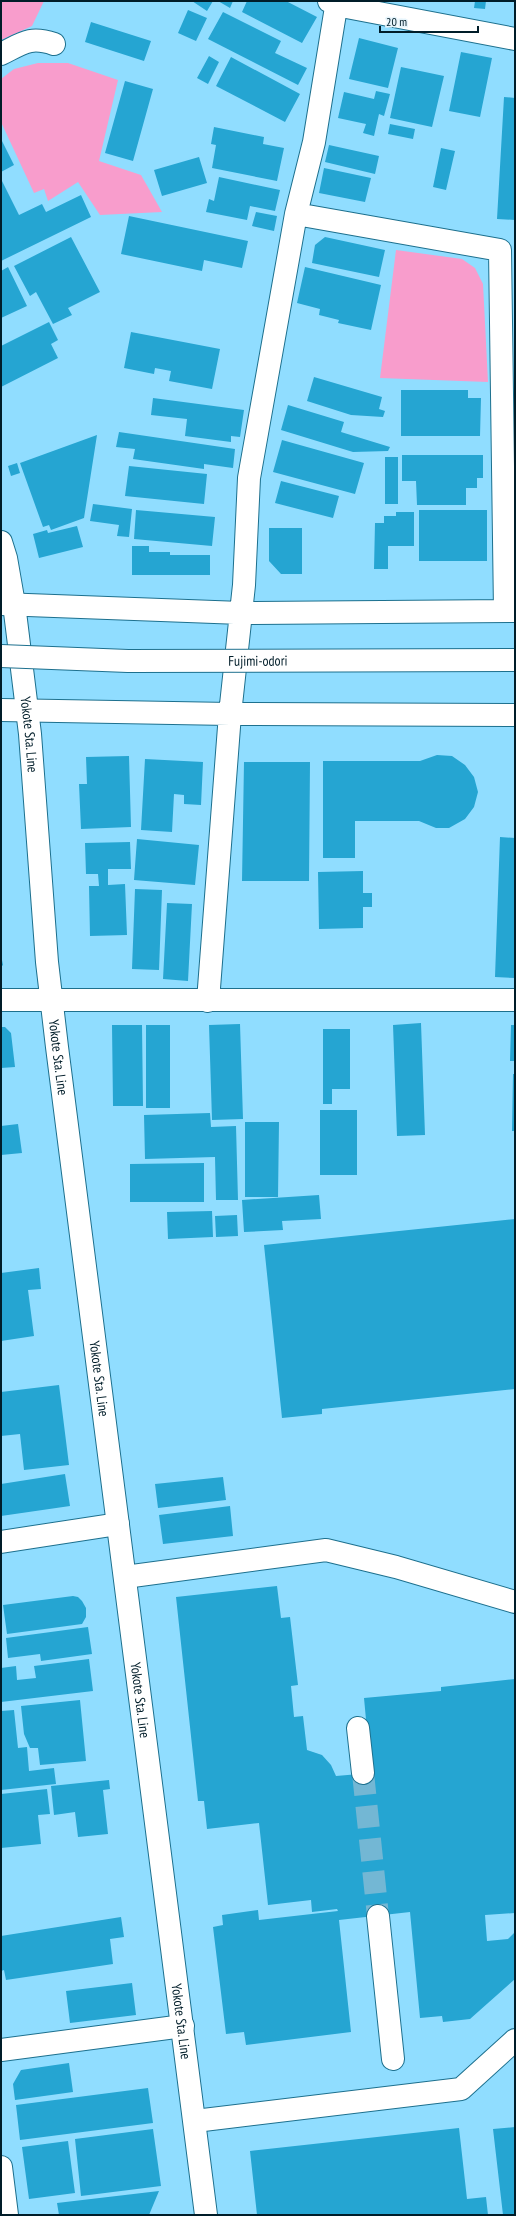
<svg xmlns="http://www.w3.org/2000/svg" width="516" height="2216" font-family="'PT Sans Narrow',sans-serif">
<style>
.green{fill:#f89dcc}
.building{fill:#25a5d2}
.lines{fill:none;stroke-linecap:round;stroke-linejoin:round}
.pedestrian-tunnel{stroke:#73b7d4;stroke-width:22;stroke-dasharray:22 11;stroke-linecap:butt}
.pedestrian-casing{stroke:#1d708e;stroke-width:24}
.minor-casing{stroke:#1d708e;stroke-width:24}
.tertiary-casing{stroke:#1d708e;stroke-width:24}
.primary-casing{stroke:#1d708e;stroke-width:24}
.pedestrian{stroke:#fff;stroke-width:22}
.minor{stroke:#fff;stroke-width:22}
.tertiary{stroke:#fff;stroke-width:22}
.primary{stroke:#fff;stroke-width:22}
.tertiary-bridge-casing{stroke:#1d708e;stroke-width:24;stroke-linecap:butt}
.tertiary-bridge{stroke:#fff;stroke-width:22}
.labels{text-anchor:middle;stroke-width:3;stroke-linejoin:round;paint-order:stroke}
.street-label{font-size:14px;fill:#001d29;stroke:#e6f4fb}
</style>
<rect width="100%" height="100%" fill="#90ddff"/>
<path class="green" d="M1 1H44L32 26 1 40Z
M38 63H68L118 80 99 161 141 175 162 212 100 215 78 182 48 201 44 189 34 193 1 122V79L14 69Z
M396 250 462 259 475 268 483 284 488 382 380 378Z"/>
<path class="building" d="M192 1H213L207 11Z
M218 1H233L230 8Z
M247 1H286L317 17 302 43 242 12Z
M475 1H486L485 9 474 8Z
M188 10 207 18 196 41 178 33Z
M223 12 281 41 275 53 307 68 298 85 208 39Z
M91 22 151 41 144 61 85 42Z
M359 38 398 48 388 88 349 79Z
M461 52 492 58 480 117 449 111Z
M209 56 219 62 208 84 197 78Z
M231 57 300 94 285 122 216 86Z
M401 67 444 76 432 127 390 118Z
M125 81 153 89 133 161 105 153Z
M376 91 390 94 384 116 379 114 374 136 363 133 366 124 338 118 344 92 374 99Z
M504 97 515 98V220L497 219Z
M390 124 415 129 413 139 388 134Z
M214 127 264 137 263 144 284 148 277 181 212 168 216 145 211 144Z
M1 139 14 165 1 172Z
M329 145 379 156 375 174 325 162Z
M441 148 455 151 446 190 433 187Z
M199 157 207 183 162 196 154 170Z
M324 168 371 178 365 202 319 193Z
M219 177 280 190 275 211 250 206 247 220 206 212 209 199 214 201Z
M1 179 19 215 42 204 46 212 81 195 91 217 1 261Z
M256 212 277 216 274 231 252 226Z
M129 216 248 241 242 268 204 260 202 271 121 254Z
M71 237 100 292 68 308 72 315 53 324 36 292 30 296 14 266Z
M325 237 385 250 379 277 312 263 315 245Z
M8 267 27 306 1 318V271Z
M305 267 381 285 371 330 338 323 339 320 319 315 320 309 297 303Z
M49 322 58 340 51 344 58 358 1 387V346Z
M131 332 220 349 212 389 169 381 171 371 155 368 154 374 124 368Z
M314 377 382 397 379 409 385 411 383 417 351 415 307 401Z
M401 390H468V398H481L480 436H401Z
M153 398 244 410 240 437 231 436V442L185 436 187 419 151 415Z
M288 405 344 422 341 432 390 447 388 451 353 452 281 430Z
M119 432 235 449 233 468 204 464V469L133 459 135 449 116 447Z
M97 435 84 518 51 530 49 525 43 527 20 463Z
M282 440 364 463 355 494 273 472Z
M402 455H483V478H477V488H466V505H417L416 481H402Z
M385 457H398V504H385Z
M17 463 20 473 11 476 8 466Z
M129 466 207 474 204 504 125 496Z
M281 481 339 496 333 518 275 503Z
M93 504 132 509 129 537 117 536 119 525 90 521Z
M136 510 215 517 212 546 134 539Z
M419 510H487V561H419Z
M396 512H414V546H388V569H374L375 523H384V516H396Z
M77 526 83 547 39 558 33 534 47 530 48 533Z
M269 528H302V574H281L269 561Z
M132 546H149V552H170V555H210V575H132Z
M437 755 452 756 465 765 474 777 478 792 474 807 465 819 449 828H436L419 821H355V858H323V761H420Z
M129 756 131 827 81 829 79 784H87L86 757Z
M145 759 203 762 201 805 184 804V795L174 794 172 832 141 830Z
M244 762H310L309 881H242Z
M500 837 515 838V978L495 977Z
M137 839 199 845 195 885 134 880Z
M130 842 131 869H108V885L125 884 127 935 90 936 89 886H99L98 874H86L85 843Z
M363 871V893H372V907H363V928L319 929 318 872Z
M135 889 162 890 159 970 132 969Z
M167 903 192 904 188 981 163 979Z
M1 955 3 965 1 967Z
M421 1023 425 1135 397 1136 393 1025Z
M240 1024 243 1119 212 1120 209 1025Z
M112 1025H142L143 1106H113Z
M146 1025H170V1108H146Z
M511 1025H515V1061H510Z
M1 1027H5L11 1033 15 1067 1 1068Z
M323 1029H350V1089H332V1104H323Z
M513 1074H515V1131H512Z
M320 1110H357V1175H320Z
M210 1113 211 1127 236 1126 238 1200H216L215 1157 145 1159 144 1115Z
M245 1122H279L278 1197H245Z
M18 1124 22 1153 1 1155V1126Z
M204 1163V1202H130V1164Z
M319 1195 321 1219 282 1221 283 1230 244 1232 242 1200Z
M212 1211 213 1237 168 1239 167 1212Z
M237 1215 238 1236 216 1237 215 1216Z
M515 1219V1389L322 1409V1414L282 1418 264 1245Z
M39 1268 41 1289 28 1290 34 1336 1 1341V1273Z
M59 1385 69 1465 24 1470 20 1434 1 1436V1392Z
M65 1474 70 1506 1 1516V1484Z
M223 1477 226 1500 158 1508 155 1484Z
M230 1506 233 1536 163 1544 159 1515Z
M277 1586 281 1618 290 1617 298 1685 291 1686 294 1717 303 1716 307 1750 322 1755 331 1765 336 1776 371 1773 364 1698 441 1691V1687L515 1679V1913L485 1915 487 1941 508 1939 515 1932V1979L470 2019 443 2022 442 2016 420 2018 410 1912 339 1920 351 2032 246 2045 244 2032 226 2034 213 1927 223 1925 222 1915 258 1910 259 1920 338 1911 337 1909 312 1912 311 1900 268 1905 259 1823 207 1829 204 1801H198L176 1597Z
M73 1596 78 1597 82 1601 86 1608V1617L82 1624 7 1634 3 1605Z
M88 1627 92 1654 41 1661 40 1654 8 1658 6 1638Z
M89 1659 93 1691 1 1702V1668L16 1666 17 1680 36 1678 34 1666Z
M80 1700 86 1761 40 1765 38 1748H30L24 1734 21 1706Z
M14 1710 18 1748 27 1747 29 1771 54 1768 56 1784 1 1790V1711Z
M109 1780 110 1789 103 1790 108 1834 78 1837 75 1812 54 1815 51 1786Z
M47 1789 50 1814 38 1815 41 1844 1 1848V1794Z
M121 1917 124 1937 110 1939 113 1964 6 1980 4 1970 1 1971V1936Z
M132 1983 136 2015 70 2023 66 1991Z
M69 2063 73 2092 15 2100 13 2084 21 2070Z
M148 2088 153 2123 20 2140 16 2105Z
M515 2127V2215H503L493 2129Z
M459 2128 467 2199 486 2197 488 2215H257L250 2151Z
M153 2129 161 2186 81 2196 75 2139Z
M68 2141 75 2193 29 2199 22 2147Z
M159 2191 149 2215H59L57 2203Z"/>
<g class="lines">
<path class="pedestrian-tunnel" d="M363 1773 378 1916"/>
<g class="pedestrian-casing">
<path id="pedestrian" d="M358 1728 363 1773
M378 1916 393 2059"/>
</g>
<g class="minor-casing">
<path id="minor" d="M329 1 336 5 515 39
M1 54C23 43 30 36 54 44
M296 214 500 250 505 611
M1 604 241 613 515 611
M1 710 230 714 515 715
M1 1000H515
M208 1001 230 714 244 585 249 478 296 214 314 142 337 1
M1 1542 118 1524
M125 1577 326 1550 396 1567 515 1602
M1 2050 183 2026
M1 2167 7 2215"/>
</g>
<g class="tertiary-casing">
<path id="tertiary" d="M195 2121 461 2089 515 2040"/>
</g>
<g class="primary-casing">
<g id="primary">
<path id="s1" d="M1 542 6 558 14 604 30 734 47 962 57 1047 206 2215"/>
</g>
</g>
<use href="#pedestrian" class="pedestrian"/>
<use href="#minor" class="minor"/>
<use href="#tertiary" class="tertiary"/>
<use href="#primary" class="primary"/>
<g class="tertiary-bridge-casing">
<g id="tertiary-bridge">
<path id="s2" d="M1 656 128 661 515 660"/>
</g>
</g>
<use href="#tertiary-bridge" class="tertiary-bridge"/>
</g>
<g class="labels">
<g class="street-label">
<text dy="5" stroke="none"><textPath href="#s2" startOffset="257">Fujimi-odori</textPath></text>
<text dy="5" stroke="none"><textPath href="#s1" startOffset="195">Yokote Sta. Line</textPath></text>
<text dy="5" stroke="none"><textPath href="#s1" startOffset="519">Yokote Sta. Line</textPath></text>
<text dy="5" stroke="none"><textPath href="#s1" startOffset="843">Yokote Sta. Line</textPath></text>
<text dy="5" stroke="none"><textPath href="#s1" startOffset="1167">Yokote Sta. Line</textPath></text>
<text dy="5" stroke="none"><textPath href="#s1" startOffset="1491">Yokote Sta. Line</textPath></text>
</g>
</g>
<rect width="516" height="2216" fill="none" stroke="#001d29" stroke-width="4"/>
<path d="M380 26v6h98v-6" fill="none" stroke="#001d29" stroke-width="2"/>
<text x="386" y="26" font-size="12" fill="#001d29" stroke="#e6f4fb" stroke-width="3" paint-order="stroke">20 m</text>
</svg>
